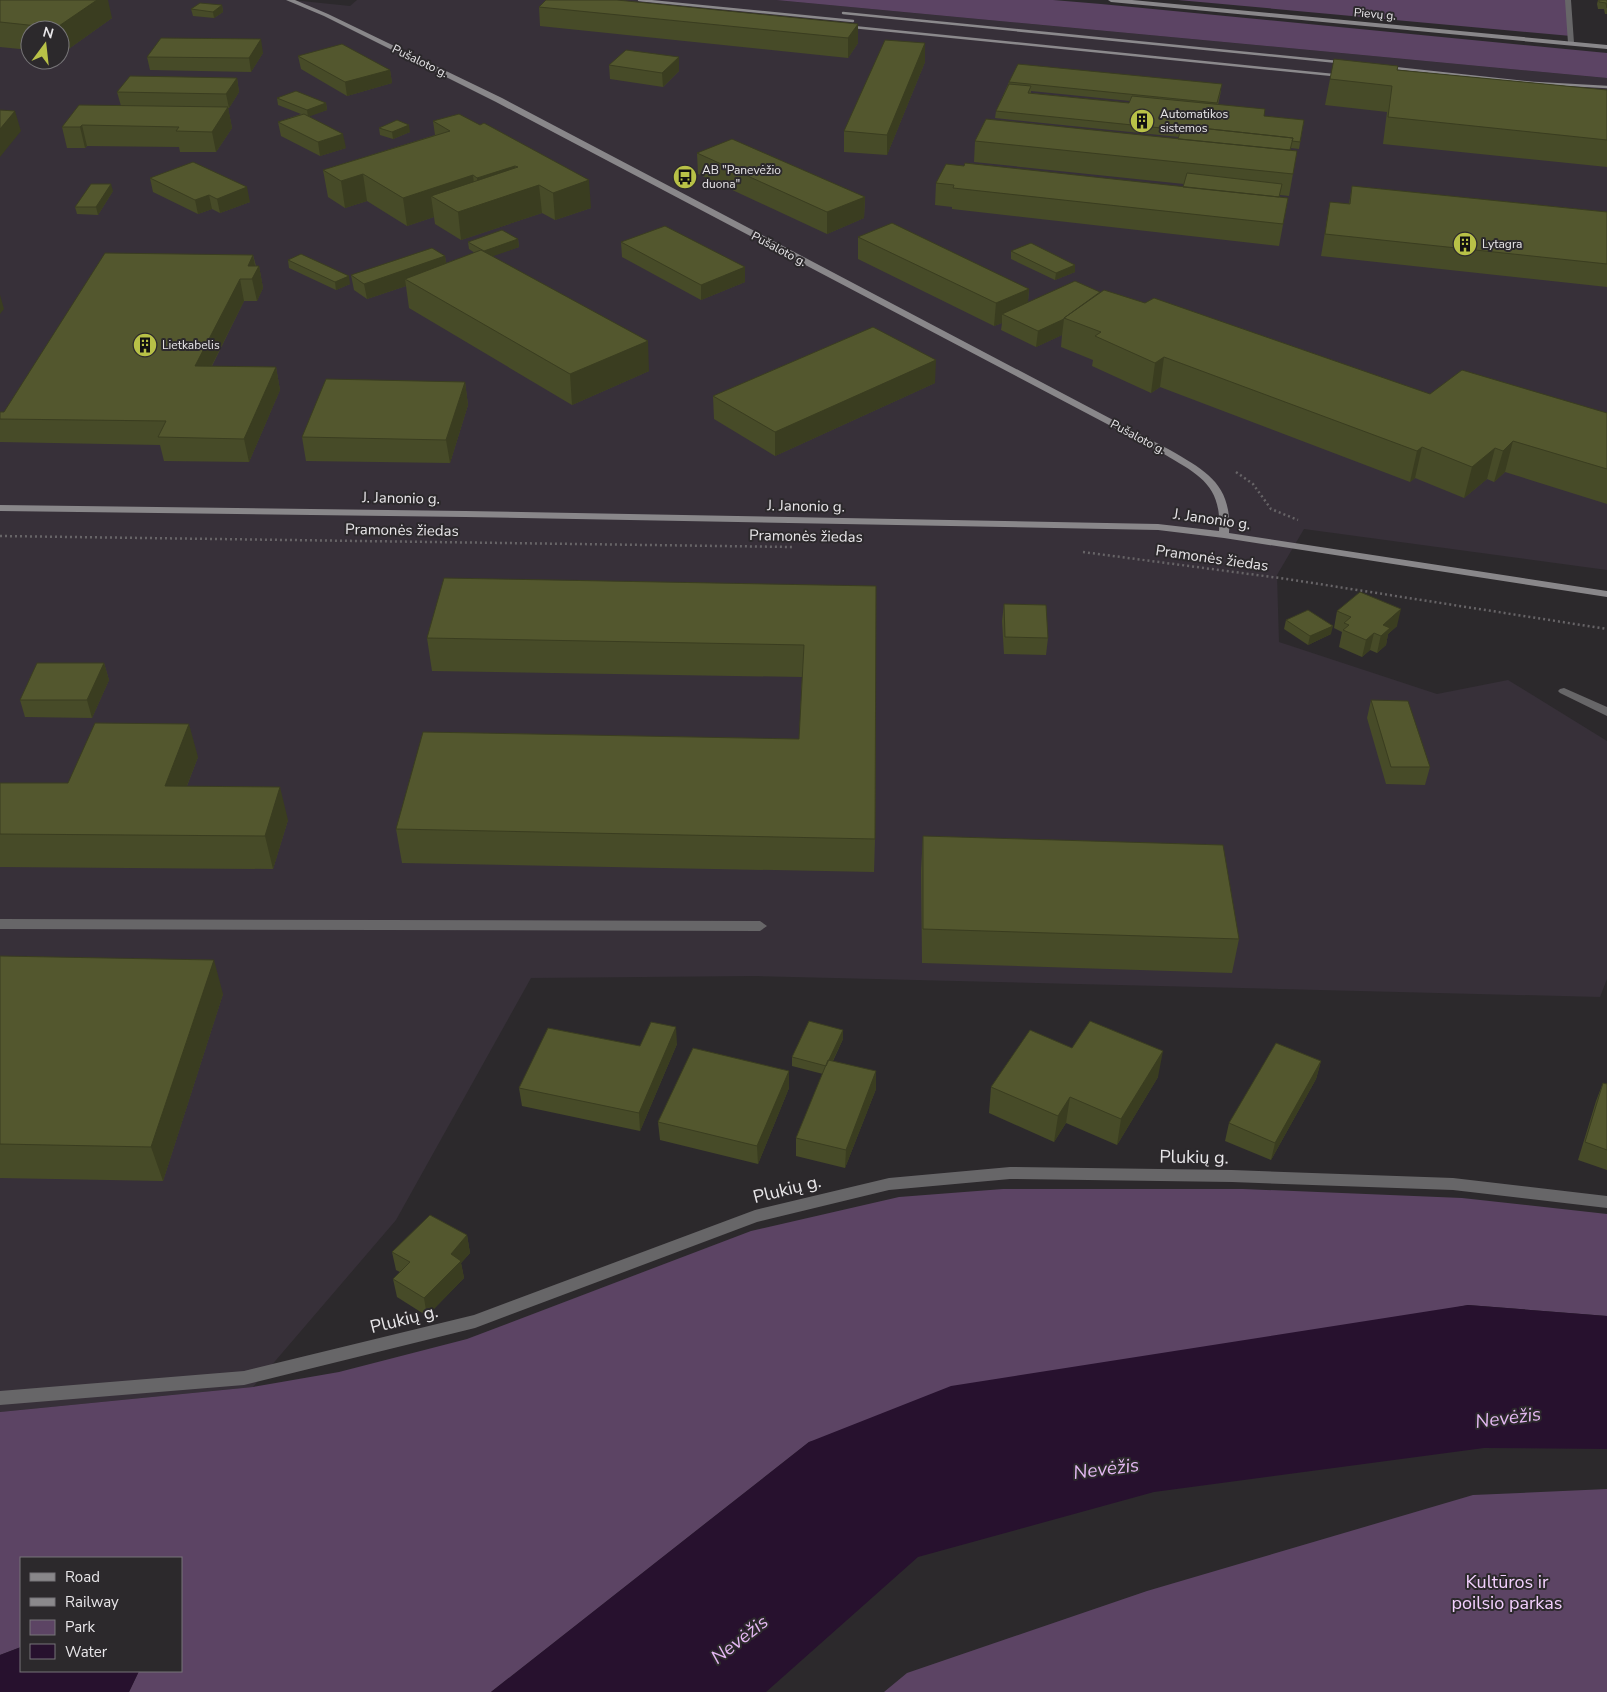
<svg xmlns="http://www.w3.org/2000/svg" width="1607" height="1692" font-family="'Nunito Sans',sans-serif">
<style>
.built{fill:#373039;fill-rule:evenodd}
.green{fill:#5c4464}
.water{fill:#27112e}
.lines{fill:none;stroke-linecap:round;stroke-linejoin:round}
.path{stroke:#676467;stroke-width:2.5;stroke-dasharray:2 3;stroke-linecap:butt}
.street{fill:#676668;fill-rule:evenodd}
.secondary{fill:#89878a;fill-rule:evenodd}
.rail{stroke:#8b898c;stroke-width:2.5}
.wall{fill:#474b28;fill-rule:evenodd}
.shaded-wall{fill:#3a3d20}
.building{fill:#53572e;stroke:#3a3d20}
.labels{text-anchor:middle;stroke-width:4;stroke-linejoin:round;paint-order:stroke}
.far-street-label{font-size:12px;fill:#e8e6e9;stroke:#2c292c}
.far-poi-label{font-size:12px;fill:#e8e6e9;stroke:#2c292c;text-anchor:start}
.street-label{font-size:15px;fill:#e8e6e9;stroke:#2c292c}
.near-street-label{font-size:18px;fill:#e8e6e9;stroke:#2c292c}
.near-park-label{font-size:18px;fill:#f3d0fe;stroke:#2c292c}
.near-water-label{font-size:19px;font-style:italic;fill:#e4b8f2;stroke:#2c292c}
</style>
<rect width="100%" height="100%" fill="#2c292c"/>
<path class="built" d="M0 0H292L350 6 357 0H776L1607 78V570L1304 529 1277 575 1279 642 1437 694 1508 680 1607 741V979L1600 997 755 976 531 978 396 1220 253 1387 0 1412ZM30 30H60V60H30Z"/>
<path class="green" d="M776 0H1053L1101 4 1607 53V78Z
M1178 0H1568L1571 36Z
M1003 1189H1243L1462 1198 1607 1214V1316L1468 1305 809 1442 491 1692H129L139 1671H181V1558H21V1647L0 1655V1412L253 1387 339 1372 467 1339 751 1231 899 1197Z
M1607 1489V1692H884L907 1673 1147 1591 1473 1495Z"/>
<path class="water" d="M1468 1305 1607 1316V1449L1484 1448 1154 1492 918 1557 766 1692H491L809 1442 951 1386Z
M21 1647V1671H139L129 1692H0V1655Z"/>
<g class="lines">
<path class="path" d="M1236 472 1253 484 1271 509 1298 520
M0 536 792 547
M1083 552 1287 579 1607 629"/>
<path class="street" d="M1565 0H1571L1574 43 1571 45 1568 43Z
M1564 688 1607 707V716L1560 693 1558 691 1560 689Z
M0 919 760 921 767 926 760 931 0 929Z
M1010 1167 1232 1170 1453 1178 1607 1196V1208L1453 1190 1232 1182 1010 1179 889 1190 757 1222 475 1328 244 1385 0 1405V1391L244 1371 474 1315 755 1210 889 1178Z"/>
<path class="secondary" d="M286 0H295L328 14 502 98 1170 450C1208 472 1232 485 1229 533L1607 591V597L1224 538 1158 530 465 517 0 511V505L465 511 1158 524 1219 531C1222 485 1199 475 1164 454L496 102 324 16Z
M1108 0H1132L1607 45V49L1111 2Z"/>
<path class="rail" d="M639 0 853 21
M843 13 1348 63
M843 26 1343 76
M1385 67 1534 83
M1535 83 1607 87"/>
</g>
<path class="wall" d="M0 0 112 18 63 53H60V30H30V50L0 47Z
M1598 0H1607V14H1605L1604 9H1598L1597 4Z
M222 5 223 12 214 18 193 16 191 9Z
M539 7 858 24V43L848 58 540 26Z
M925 43V62L887 155 844 152V131Z
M263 53 251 72 150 70 147 57Z
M298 56 390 70 392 83 347 96 301 69Z
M679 57V71L663 87 610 79 609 65Z
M1397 70 1607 90V167L1383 144 1387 112 1325 105 1330 79Z
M237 78 239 92 229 108H228L232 128 216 152H180L179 147 87 146 85 148H67L62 127 121 106 117 92Z
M1009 82 1221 91 1218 105 1264 116 1304 120 1299 149 1291 148 1290 150 1297 151 1289 196 1280 195 1279 197 1288 198 1279 246 952 209V207L935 205 936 183 1183 187 1184 184 974 162 975 141 1178 139 1179 137 995 118 996 111ZM1031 91 1130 101 1129 103 1031 93Z
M277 98 326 103 327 110 309 116 346 148 320 156 281 136 278 122 301 114 278 105Z
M459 114 591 208 555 220 542 213 461 240 435 224 434 217 407 226 367 201 345 208 328 197 323 170 435 135 433 121Z
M379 128 410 132 393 139 380 135Z
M697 153 865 197 864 218 827 234 698 174Z
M150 178 250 202 220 213 212 209 198 214 153 192Z
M1352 186 1607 212V287L1321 256 1330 202 1349 204Z
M113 191 98 215 77 214 75 207Z
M858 237 1029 289 1028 302 1100 292 1430 394 1607 413V504L1505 472 1494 482 1487 479 1464 498 1415 478 1410 482 1160 387 1151 393 1092 366 1093 360 1061 347 1062 335 1036 347 1001 330 1002 323 994 326 858 259Z
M518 239 519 247 492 256 649 371 572 405 409 308 406 286 367 299 354 290 351 275 445 256 446 263 475 253 469 249 468 242Z
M621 242 745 282 701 300 622 257Z
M1011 251 1075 265V272L1055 280 1011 259Z
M253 255 256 266H259L263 288 257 301H244L212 366 276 367 280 390 249 462 164 461 160 445 0 442V412H4Z
M288 260 350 284 336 290 289 268Z
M465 382 468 405 450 463 306 461 302 437Z
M935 383 775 456 714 419 713 396Z
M876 586 875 839 874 872 402 863 396 829 799 739 802 677 432 671 427 638Z
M1004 604 1048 638 1046 655 1004 654 1002 621Z
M1337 611 1397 626 1388 634 1386 645 1377 653 1370 650 1362 657 1339 647 1342 632 1334 628Z
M1286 620 1331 634 1308 645 1284 629Z
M104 663 109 680 92 718 25 717 20 700Z
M1371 700 1430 767 1425 785 1386 784 1367 718Z
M198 757 187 786 288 820 273 869 0 867V783H68Z
M923 836 1239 939 1232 973 922 963 921 870Z
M0 956 223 994 163 1181 0 1178Z
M843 1030V1039L833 1061 876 1089 845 1168 796 1156V1138L823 1074 792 1066V1057Z
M677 1044 640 1131 522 1106 519 1088 640 1046Z
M1072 1048 1158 1077 1117 1145 1066 1123 1054 1142 989 1113 991 1087Z
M1321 1061 1316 1079 1271 1160 1225 1141 1229 1123Z
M789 1071V1088L758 1164 660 1140 658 1122Z
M1603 1083 1607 1084V1170L1578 1160 1596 1101Z
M467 1235 470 1253 461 1263 464 1278 427 1316 397 1297 393 1279 400 1272 396 1270 392 1252Z"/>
<path class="shaded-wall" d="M93 0H108L112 18 63 53 60 43V30H57L56 28Z
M222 5 223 12 214 18 213 12Z
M858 24V43L848 58V38Z
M261 39 263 53 251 72 249 58Z
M925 43V62L887 155V135Z
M679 57V71L663 87 662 73Z
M390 70 392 83 347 96 345 82Z
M237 78 239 92 229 108 226 94Z
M326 103 327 110 308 117 307 110Z
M228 107 232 128 216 152 212 132Z
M15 111 21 131 0 157V129Z
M82 125 87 146 85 148 80 127Z
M409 125 410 132 393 139 392 132Z
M343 134 346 148 320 156 318 142Z
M515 166 517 192 539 185 542 213 461 240 458 212 480 205 477 178Z
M363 174 367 201 345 208 341 181Z
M473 175 476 203 431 196 434 217 407 226 403 198Z
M589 180 591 208 555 220 553 193Z
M111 184 113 191 98 215 96 207Z
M247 187 250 202 220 213 217 199Z
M209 195 212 209 198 214 195 200Z
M865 197 864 218 827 234V212Z
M518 239 519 247 485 259 484 251Z
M253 255 256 271 259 266 263 288 257 301 252 279 248 266Z
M445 256 447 271 405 279 406 286 367 299 364 284Z
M1075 265V272L1055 280 1056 273Z
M745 267V282L701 300V285Z
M349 276 350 284 336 290 335 282Z
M240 279 244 301 200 389 195 366Z
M1029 289 1027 311 1002 314V323L994 326 996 303Z
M0 295 4 309 0 314Z
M1064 319 1062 335 1036 347 1038 331Z
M648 341 649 371 572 405 570 374Z
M1164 357 1160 387 1151 393 1155 363Z
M936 360 935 383 775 456V432Z
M276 367 280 390 249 462 244 439Z
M465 382 468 405 450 463 446 440Z
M1513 441 1505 472 1494 482 1503 451Z
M1422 447 1415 478 1410 482 1417 451Z
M1495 448 1487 479 1464 498 1472 467Z
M1401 609 1397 626 1388 634 1386 645 1377 653 1383 625Z
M1333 626 1331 634 1308 645 1310 636Z
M1374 633 1370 650 1362 657 1366 640Z
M104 663 109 680 92 718 87 700Z
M189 724 198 757 174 819 165 786Z
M280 787 288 820 273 869 265 836Z
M214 960 223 994 163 1181 151 1147Z
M676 1027 677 1044 640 1131 639 1113Z
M843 1030V1039L826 1075V1066Z
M1163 1051 1158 1077 1117 1145 1121 1119Z
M1321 1061 1316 1079 1271 1160 1275 1143Z
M789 1071V1088L758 1164 757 1146Z
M876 1071V1089L845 1168 846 1150Z
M1070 1097 1066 1123 1054 1142 1058 1116Z
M467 1235 470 1253 461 1263 464 1278 427 1316 424 1298 451 1254Z"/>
<path class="building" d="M0 0H97L56 28 0 22Z
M546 0H617L858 24 848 38 539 7Z
M1599 0H1607V8L1606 3 1599 2Z
M200 3 222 5 213 12 191 9Z
M161 38 261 39 249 58 147 57Z
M885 40 925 43 887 135 844 131Z
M342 44 390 70 345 82 298 56Z
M626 50 679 57 662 73 609 65Z
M1334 59 1398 66 1397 70 1607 90V140L1388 117 1392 86 1330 79Z
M1018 64 1222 84 1217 103 1009 82Z
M130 76 237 78 226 94 117 92Z
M1009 84 1031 86 1028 93 1129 103 1132 96 1265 109 1264 116 1304 120 1300 142 1292 141 1293 138 1182 126 1181 130 996 111Z
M296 91 326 103 307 110 277 98Z
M79 105 228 107 212 132 176 131 179 127 82 125 80 127H62Z
M0 110 15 111 0 129Z
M304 114 343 134 318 142 278 122Z
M459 114 480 125 484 123 589 180 553 193 539 185 458 212 431 196 518 167 515 166 477 178 473 175 403 198 363 174 341 181 323 170 450 131 433 121Z
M986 119 1297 151 1293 174 975 141Z
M397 120 409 125 392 132 379 128Z
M1182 126 1293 138 1290 150 1178 139Z
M732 139 865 197 827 212 697 153Z
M193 162 247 187 217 199 209 195 195 200 150 178Z
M965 163 1288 198 1283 224 953 188 954 185 936 183 946 164 964 166Z
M1187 173 1282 184 1279 197 1183 187Z
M91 184H111L96 207H75Z
M1352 186 1607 212V264L1325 234 1330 202 1350 204Z
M892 223 1029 289 996 303 858 237Z
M665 226 745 267 701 285 621 242Z
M502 230 518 239 484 251 468 242Z
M1031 243 1075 265 1056 273 1011 251Z
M432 248 445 256 364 284 351 275Z
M481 250 648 341 570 374 405 279Z
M105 253 253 255 248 266H259L252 279H240L195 366 276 367 244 439 158 437 166 421 0 419V412H4Z
M301 254 349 276 335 282 288 260Z
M1075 281 1100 292 1064 318V319L1038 331 1002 314Z
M1104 290 1145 303 1154 298 1430 394 1462 370 1607 413V469L1513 441 1503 451 1495 448 1472 467 1422 447 1417 451 1164 357 1155 363 1095 336 1101 332 1064 318Z
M873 327 936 360 775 432 713 396Z
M326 379 465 382 446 440 302 437Z
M444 578 876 586 875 839 396 829 423 732 799 739 804 645 427 638Z
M1360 592 1401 609 1383 625 1390 628 1381 636 1374 633 1366 640 1343 630 1349 625 1344 623 1351 617 1337 611Z
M1004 604 1046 605 1048 638 1005 637Z
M1308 610 1333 626 1310 636 1286 620Z
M37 663H104L87 700H20Z
M1371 700 1408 701 1430 767H1391Z
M95 723 189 724 165 786 280 787 265 836 0 834V783H68Z
M923 836 1223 845 1239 939 923 929Z
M0 956 214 960 151 1147 0 1144Z
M809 1021 843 1030 826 1066 792 1057Z
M1090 1021 1163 1051 1121 1119 1070 1097 1058 1116 991 1087 1030 1030 1072 1048Z
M651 1022 676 1027 639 1113 519 1088 548 1028 640 1046Z
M1276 1043 1321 1061 1275 1143 1229 1123Z
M693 1048 789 1071 757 1146 658 1122Z
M828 1060 876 1071 846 1150 796 1138Z
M1603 1083 1607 1084V1150L1585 1142Z
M430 1215 467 1235 451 1254 461 1261 424 1298 393 1279 410 1262 392 1252Z"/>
<defs>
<g id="building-disc" transform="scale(1.25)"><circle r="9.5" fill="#b8c147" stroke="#2c292c"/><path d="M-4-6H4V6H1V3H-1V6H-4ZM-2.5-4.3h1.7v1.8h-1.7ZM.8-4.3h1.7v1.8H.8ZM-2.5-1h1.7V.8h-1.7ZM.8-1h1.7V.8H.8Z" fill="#111"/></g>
<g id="bus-disc" transform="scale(1.25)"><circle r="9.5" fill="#b8c147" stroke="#2c292c"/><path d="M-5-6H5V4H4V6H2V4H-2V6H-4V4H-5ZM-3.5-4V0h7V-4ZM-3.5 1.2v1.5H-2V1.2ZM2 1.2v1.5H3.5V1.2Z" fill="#111"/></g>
</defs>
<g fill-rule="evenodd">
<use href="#building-disc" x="1142" y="121"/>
<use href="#bus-disc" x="685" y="177"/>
<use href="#building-disc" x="1465" y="244"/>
<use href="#building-disc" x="145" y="345"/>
</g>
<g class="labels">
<g class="far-street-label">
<text transform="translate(1375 14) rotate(5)" y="4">Pievų g.</text>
<text transform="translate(420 61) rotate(26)" y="4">Pušaloto g.</text>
<text transform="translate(779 249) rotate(28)" y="4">Pušaloto g.</text>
<text transform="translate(1138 437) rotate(28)" y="4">Pušaloto g.</text>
</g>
<g class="far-poi-label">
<text x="1160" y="118">Automatikos<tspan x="1160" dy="14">sistemos</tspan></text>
<text x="702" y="174">AB "Panevėžio<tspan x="702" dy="14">duona"</tspan></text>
<text x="1482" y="248">Lytagra</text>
<text x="162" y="349">Lietkabelis</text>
</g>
<g class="street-label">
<text transform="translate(401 498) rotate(1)" y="5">J. Janonio g.</text>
<text transform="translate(806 506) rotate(1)" y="5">J. Janonio g.</text>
<text transform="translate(1212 519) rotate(8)" y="5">J. Janonio g.</text>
<text transform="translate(402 530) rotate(1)" y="5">Pramonės žiedas</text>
<text transform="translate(806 536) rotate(1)" y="5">Pramonės žiedas</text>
<text transform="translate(1212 558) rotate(8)" y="5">Pramonės žiedas</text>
</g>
<g class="near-street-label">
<text transform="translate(1194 1157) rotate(1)" y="6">Plukių g.</text>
<text transform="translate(787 1189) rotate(-14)" y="6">Plukių g.</text>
<text transform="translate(404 1319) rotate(-14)" y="6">Plukių g.</text>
</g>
<g class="near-park-label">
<text x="1507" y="1588">Kultūros ir<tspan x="1507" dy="21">poilsio parkas</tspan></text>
</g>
<g class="near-water-label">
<text transform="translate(1508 1417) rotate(-7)" y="7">Nevėžis</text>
<text transform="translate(1106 1468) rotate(-7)" y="7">Nevėžis</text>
<text transform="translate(739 1639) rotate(-38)" y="7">Nevėžis</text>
</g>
</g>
<rect x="20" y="1557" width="162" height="115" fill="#2c292c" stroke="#777578"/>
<rect x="30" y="1573" width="25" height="8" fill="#89878a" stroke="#777578"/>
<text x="65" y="1582" font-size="15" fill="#e8e6e9">Road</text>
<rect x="30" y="1598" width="25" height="8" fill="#8b898c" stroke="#777578"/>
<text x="65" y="1607" font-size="15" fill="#e8e6e9">Railway</text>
<rect x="30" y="1620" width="25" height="15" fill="#5c4464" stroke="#777578"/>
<text x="65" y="1632" font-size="15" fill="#e8e6e9">Park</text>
<rect x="30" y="1644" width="25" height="15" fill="#27112e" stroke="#777578"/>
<text x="65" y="1657" font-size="15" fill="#e8e6e9">Water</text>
<g transform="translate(45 45) rotate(15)"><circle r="24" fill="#2c292c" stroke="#777578"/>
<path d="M0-4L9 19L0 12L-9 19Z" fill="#b8c147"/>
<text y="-8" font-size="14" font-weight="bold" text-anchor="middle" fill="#e8e6e9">N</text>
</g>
</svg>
